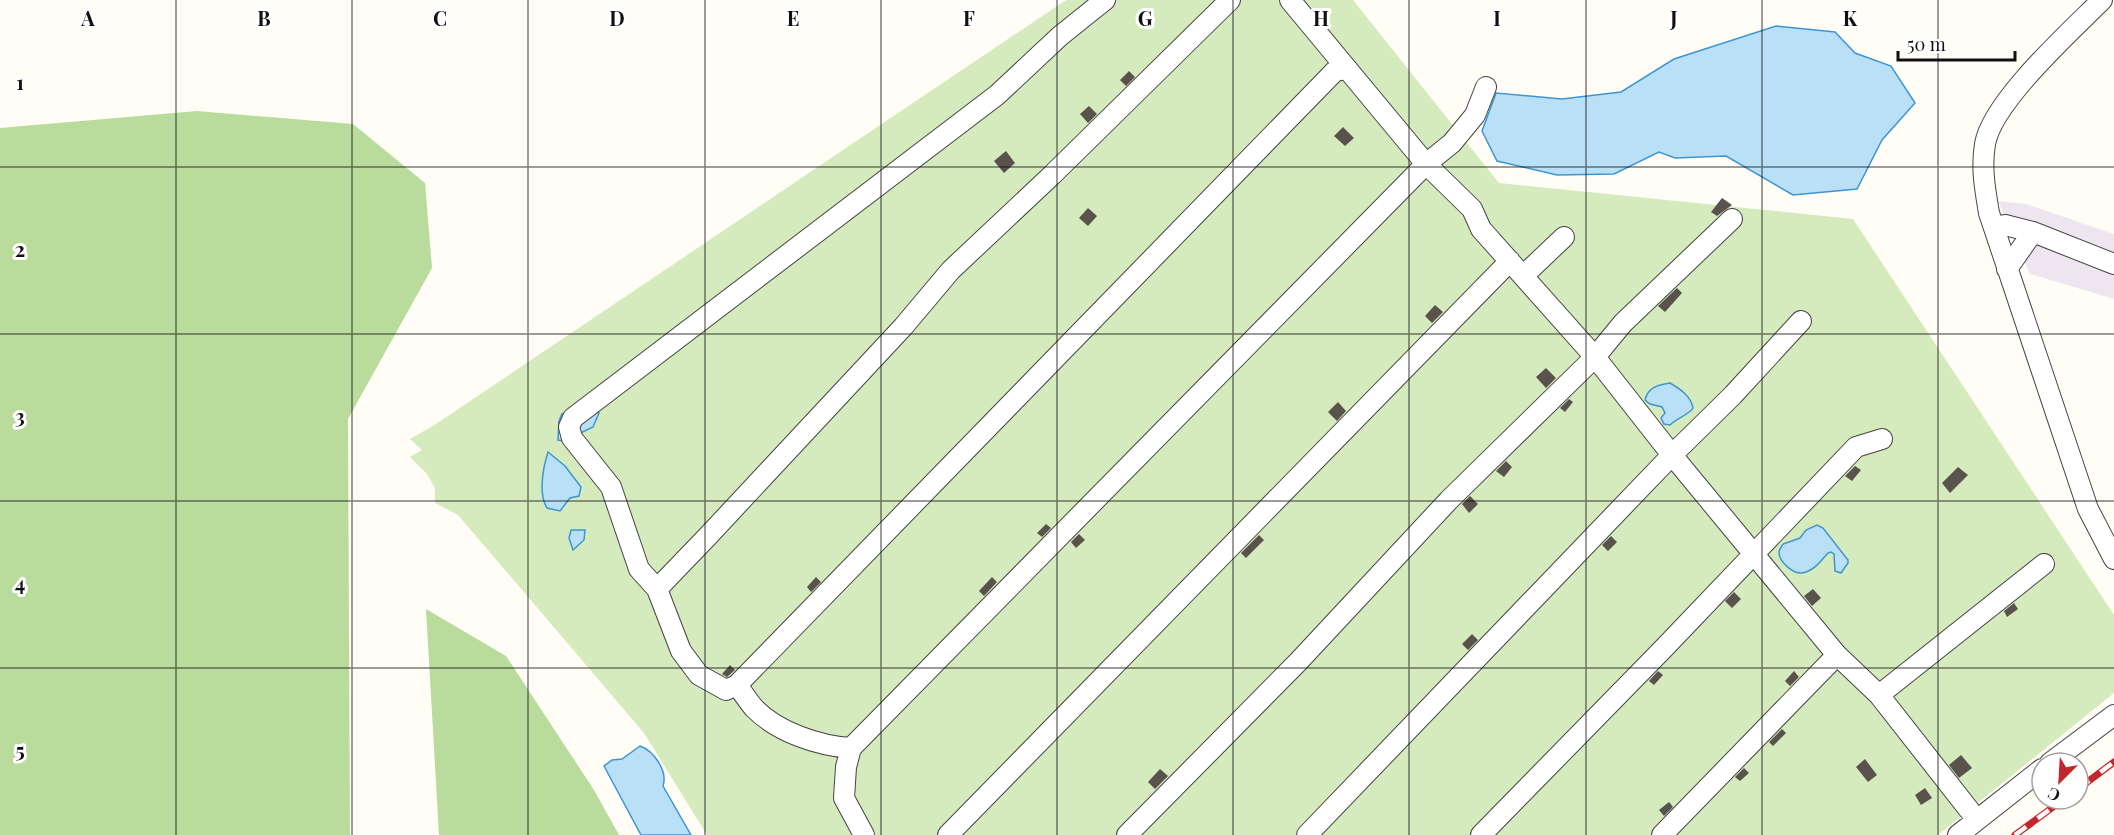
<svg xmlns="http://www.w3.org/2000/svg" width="2114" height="835" font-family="'Playfair Display',serif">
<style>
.industrial{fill:#eee6ef}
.green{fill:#d5ebbd}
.forest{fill:#b9dc9c}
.water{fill:#b9e0f7;stroke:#3f96cf;stroke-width:1.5}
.building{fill:#5a524d}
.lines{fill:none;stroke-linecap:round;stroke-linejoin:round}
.minor-casing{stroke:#444;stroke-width:22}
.minor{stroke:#fff;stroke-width:20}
.rail-casing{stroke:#c4262e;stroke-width:7}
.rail{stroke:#fff;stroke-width:4.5;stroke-dasharray:14;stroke-linecap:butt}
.grid{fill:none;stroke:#111;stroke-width:1.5;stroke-opacity:0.55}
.grid-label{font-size:20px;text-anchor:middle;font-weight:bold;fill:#111;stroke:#fff;stroke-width:6;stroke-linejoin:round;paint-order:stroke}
</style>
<rect width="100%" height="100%" fill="#fffdf5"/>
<path class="industrial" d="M1998 201 2026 204 2114 234V299L2030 274Z"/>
<path class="green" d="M1066 0H1353L1499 183 1853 219 2114 615V693L1938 835H707L644 733 458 515 435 503V488L427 474 410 457 422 450 410 439 436 424Z"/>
<path class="forest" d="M197 111 353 124 425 183 432 268 348 419 350 835H0V128Z
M426 609 506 656 594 790 619 835H439Z"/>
<path class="water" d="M1776 26 1835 32 1855 53 1891 66 1915 103 1882 140 1857 189 1793 195 1726 156 1675 158 1659 152 1614 174 1557 175 1497 161 1482 131 1496 93 1562 99 1621 92 1674 59Z
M1670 383C1680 389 1691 396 1693 408 1690 414 1677 418 1670 425L1664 424 1661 418 1665 413 1662 407 1650 404 1645 400C1648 387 1658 385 1670 383Z
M589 408 598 410 599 413 593 427 564 441 558 440 559 421 562 414Z
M548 452 565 466 581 487 579 496 570 498 560 511 547 508C538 494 543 468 548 452Z
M1817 525 1823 528 1848 560V563L1841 573 1835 571 1834 554 1831 552 1828 553C1821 561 1814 571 1802 573 1793 574 1779 562 1779 552 1779 550 1782 546 1783 544L1800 538 1806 530Z
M571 530H585L584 540 573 550 569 538Z
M640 746C654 751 668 771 663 786L691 835H641L604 766 612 760 622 759Z"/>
<path class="building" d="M1129 71 1135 77 1126 86 1120 80Z
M1089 106 1097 114 1088 123 1080 114Z
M1343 127 1354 138 1345 146 1334 136Z
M1006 151 1015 163 1004 173 994 161Z
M1722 198 1732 205 1717 216 1711 212Z
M1088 208 1097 216 1088 226 1079 218Z
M1677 288 1682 293 1665 312 1658 306Z
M1435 305 1443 312 1432 323 1425 316Z
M1546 368 1556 378 1546 388 1536 377Z
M1569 399 1573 402 1565 412 1560 408Z
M1338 402 1346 411 1337 421 1328 412Z
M1506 461 1512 467 1504 477 1496 471Z
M1855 466 1861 470 1852 481 1845 476Z
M1958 467 1968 475 1950 493 1942 483Z
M1470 496 1478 504 1469 513 1462 504Z
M1046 524 1051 528 1042 537 1037 533Z
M1079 534 1085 540 1076 548 1071 542Z
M1259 535 1264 540 1246 558 1241 553Z
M1611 536 1617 542 1608 551 1602 545Z
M816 577 821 582 811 592 807 587Z
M992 577 997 582 984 596 979 591Z
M1813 589 1821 598 1812 606 1804 596Z
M1734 592 1741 599 1732 608 1725 601Z
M2014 603 2018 609 2007 617 2004 611Z
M1472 634 1478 640 1468 650 1462 644Z
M730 665 735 670 727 677 722 674Z
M1658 671 1663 675 1654 685 1649 681Z
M1794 671 1799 677 1790 686 1785 681Z
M1782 729 1786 733 1773 746 1769 742Z
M1961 755 1972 768 1959 778 1949 765Z
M1865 759 1877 775 1868 782 1856 767Z
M1744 768 1749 773 1740 781 1735 777Z
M1160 769 1168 776 1155 789 1148 782Z
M1925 788 1932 798 1921 805 1915 795Z
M1669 802 1673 807 1664 816 1659 810Z"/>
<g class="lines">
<g class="minor-casing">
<path id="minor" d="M1290 0 1426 164 1472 209 1481 229 1595 357 1672 455 1837 655 1879 695 1977 820
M2102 0C2071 31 1992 102 1985 144 1981 168 1985 189 1989 213L2088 509 2114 559
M1994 227 2005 225 2033 232
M2007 269 2033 232 2114 264
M1523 276 1564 237
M657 589 639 569 611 487 572 438 569 427 573 418 997 95 1060 36 1105 0
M737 685 1335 71 1347 69
M1879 695 2044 564
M851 748 1426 164 1452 143 1475 115 1486 87
M2050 763 2114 715
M864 835 844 798 846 767 851 748C819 746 777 732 754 708 748 701 743 693 737 685L726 690 699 675 681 651 657 589 708 536 903 327 951 270 1052 175 1230 0
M948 835 1510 261
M1127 835 1298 662 1449 500 1595 357 1623 323 1732 219
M1307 835 1672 455 1733 395 1801 321
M1481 835 1664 648 1856 447 1882 439
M1662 835 1837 655
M1958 835 2042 769"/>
</g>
<use href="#minor" class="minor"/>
<g class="rail-casing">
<path id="rail" d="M2078 789 2114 762
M2015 835 2064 799"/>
</g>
<use href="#rail" class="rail"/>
</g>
<path class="grid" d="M176 0V835M352 0V835M528 0V835M705 0V835M881 0V835M1057 0V835M1233 0V835M1409 0V835M1586 0V835M1762 0V835M1938 0V835M0 167H2114M0 334H2114M0 501H2114M0 668H2114"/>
<g class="grid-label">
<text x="88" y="26">A</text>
<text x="264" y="26">B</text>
<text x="440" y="26">C</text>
<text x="617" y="26">D</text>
<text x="793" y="26">E</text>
<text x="969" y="26">F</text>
<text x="1145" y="26">G</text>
<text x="1321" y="26">H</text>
<text x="1497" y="26">I</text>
<text x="1674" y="26">J</text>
<text x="1850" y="26">K</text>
<text x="20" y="90">1</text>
<text x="20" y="257">2</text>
<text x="20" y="424">3</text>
<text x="20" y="591">4</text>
<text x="20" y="758">5</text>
</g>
<g transform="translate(2060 781) rotate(204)"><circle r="28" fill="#ffffff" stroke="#a0a0a0" stroke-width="1.5"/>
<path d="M0-4.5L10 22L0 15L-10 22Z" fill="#c4262e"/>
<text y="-9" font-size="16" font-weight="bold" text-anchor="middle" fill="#111111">С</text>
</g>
<path d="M1898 51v9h117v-9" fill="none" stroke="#111111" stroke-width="3"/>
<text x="1907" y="51" font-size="18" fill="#111111" stroke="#ffffff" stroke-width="4.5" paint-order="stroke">50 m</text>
</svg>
